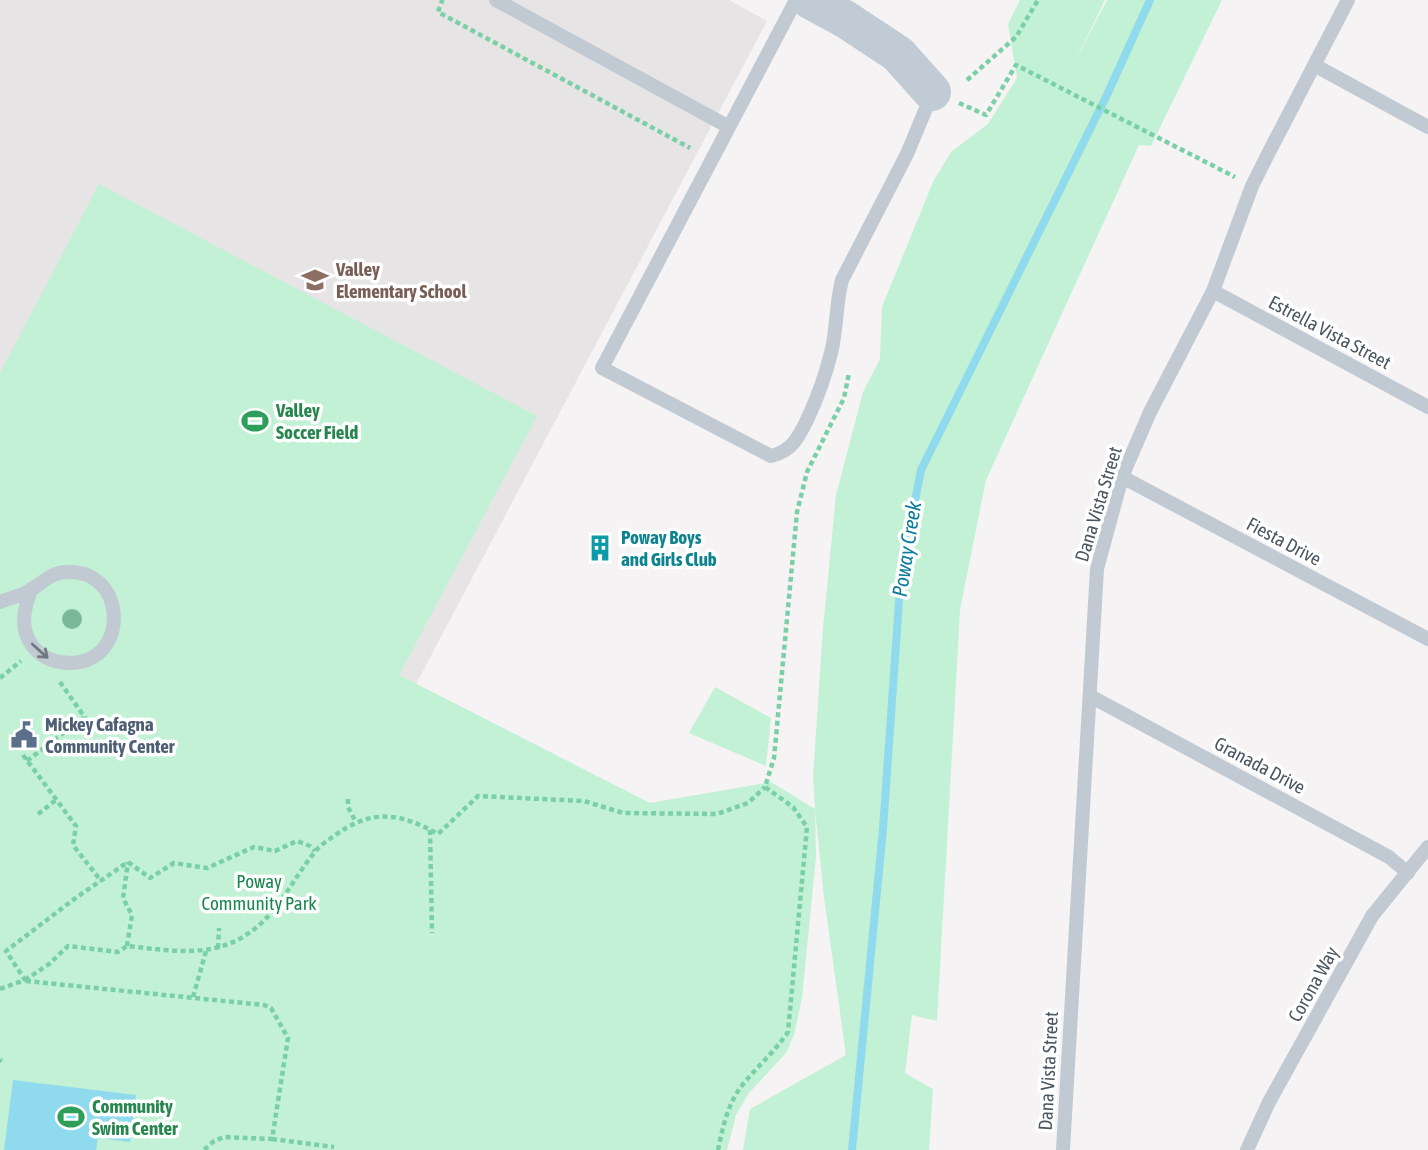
<svg xmlns="http://www.w3.org/2000/svg" width="1428" height="1150" font-family="'Asap Condensed',sans-serif">
<style>
.education{fill:#e6e4e5}
.green{fill:#c3f1d5}
.water{fill:#90daee}
.lines{fill:none;stroke-linecap:round;stroke-linejoin:round}
.stream{stroke:#90daee;stroke-width:8}
.path{stroke:#7ad0a6;stroke-width:4.5;stroke-dasharray:5 3.5;stroke-linecap:butt}
.lane{stroke:#c1cad2;stroke-width:14}
.secondary{stroke:#c1cbd6;stroke-width:38}
.tree{fill:#7bb799}
.oneway{stroke:#6e7983}
.labels{text-anchor:middle;stroke-width:7;stroke-linejoin:round;paint-order:stroke}
.education-label{font-size:19px;font-weight:bold;fill:#785e54;stroke:#fff;text-anchor:start}
.street-label{font-size:19px;fill:#4a5661;stroke:#fff}
.leisure-label{font-size:19px;font-weight:bold;fill:#27864d;stroke:#fff;text-anchor:start}
.culture-label{font-size:19px;font-weight:bold;fill:#0d838f;stroke:#fff;text-anchor:start}
.service-label{font-size:19px;font-weight:bold;fill:#4e5e75;stroke:#fff;text-anchor:start}
.park-label{font-size:19px;fill:#17864f;stroke:#fff}
.water-label{font-size:21px;font-style:italic;fill:#0c7c9b;stroke:#fff}
</style>
<rect width="100%" height="100%" fill="#f5f3f3"/>
<path class="education" d="M0 0H729L767 21 416 684 0 461Z"/>
<path class="green" d="M1020 0H1105L1071 69 1107 0H1222L1151 146 1139 145 986 480 960 610 937 1021 912 1015 905 1073 933 1089 929 1150H743L750 1109 846 1055 824 897 815 810 816 856 802 998 794 1035 786 1053 749 1093 736 1115 727 1150H0V373L99 184 537 416 399 675 650 803 771 782 815 809 813 778 823 628 836 495 863 392 880 359 882 307 933 182 951 152 988 124 1017 78 1008 24Z
M715 687 771 718 766 766 689 733Z"/>
<path class="water" d="M13 1080 136 1095 130 1142 98 1138 96 1150H4Z"/>
<g class="lines">
<path class="stream" d="M852 1150 883 829 901 573 921 470 1106 97 1150 0"/>
<path class="path" d="M440 0 442 1 438 12 690 148
M967 80 1016 37 1038 0
M959 103 986 115 1016 65 1235 177
M0 678 21 661
M60 682 88 722
M23 755 76 826 73 845 101 881
M27 761 84 717
M348 799V807L356 822
M38 814 56 800
M430 830 432 933
M127 946 132 915 123 898 128 862
M218 948 219 928
M25 980 49 964 68 946 118 952 127 946C168 950 209 959 246 935 277 916 292 880 314 853 319 846 327 841 334 836 371 809 399 812 438 834L478 796 584 801 623 813 717 814 748 803 765 787
M26 981 264 1005 271 1008 288 1038 272 1139 224 1137 214 1141 204 1150
M0 989 25 980 6 951 77 897 128 862 150 878 174 863 207 868 254 847 275 851 297 841 310 846 315 851
M193 997 206 951
M0 1060 2 1061
M272 1139 334 1147
M718 1150C723 1126 728 1102 744 1083 759 1065 775 1051 788 1032L807 827 793 807 765 787 774 758 797 512 807 472 844 398 849 373"/>
<path class="lane" d="M496 0 729 127
M796 0 602 368 771 456C792 451 798 438 807 420 818 397 826 374 832 349 837 326 836 303 842 280L907 154 932 94
M1314 65 1428 127
M1213 291 1428 407
M1122 477 1428 639
M0 602C10 598 21 596 30 590 43 583 51 572 67 572 127 569 131 662 70 663 58 663 45 659 36 650 19 632 23 611 31 590
M1090 696 1389 857 1408 873
M1063 1150 1097 569 1122 477 1150 412 1213 291 1252 186 1268 154 1348 0
M1247 1150 1269 1102 1372 916 1428 847"/>
<path class="secondary" d="M810 0 845 19 898 54 932 92"/>
</g>
<circle class="tree" cx="72" cy="619" r="10"/>
<defs><path id="oneway-shaft" d="M-6 0H5M1.5-3L5.5 0L1.5 3" fill="none" stroke-width="1.6" stroke-linecap="round" stroke-linejoin="round" transform="scale(1.75)"/></defs>
<use class="oneway" href="#oneway-shaft" transform="translate(40 651) rotate(42)"/>
<defs>
<g id="school-bare" transform="scale(2.1)"><path d="M0-5L7-2L0 1L-7-2ZM-4 1L0 2.5L4 1V4Q0 6-4 4Z" fill="#8d6e63" stroke="#fff" stroke-width="2.5" paint-order="stroke"/></g>
<g id="stadium-bare" transform="scale(2.1)"><path d="M0-5a6.5 5 0 1 0 0 10a6.5 5 0 1 0 0-10ZM-3.5-1.8h7v3.6h-7Z" fill="#2e9e5b" stroke="#fff" stroke-width="2.5" paint-order="stroke"/></g>
<g id="building-bare" transform="scale(2.1)"><path d="M-4-6H4V6H1V3H-1V6H-4ZM-2.5-4.3h1.7v1.8h-1.7ZM.8-4.3h1.7v1.8H.8ZM-2.5-1h1.7V.8h-1.7ZM.8-1h1.7V.8H.8Z" fill="#0f9aa8" stroke="#fff" stroke-width="2.5" paint-order="stroke"/></g>
<g id="civic-bare" transform="scale(2.1)"><path d="M-.6-6.5H3V-4.5H.6V-3L4-1V1h2V6H-6V1h2V-1L-.6-3ZM-1.2 2.5V6h2.4V2.5Z" fill="#5c6f8a" stroke="#fff" stroke-width="2.5" paint-order="stroke"/></g>
</defs>
<g fill-rule="evenodd">
<use href="#school-bare" x="315" y="280"/>
<use href="#stadium-bare" x="255" y="421"/>
<use href="#building-bare" x="600" y="548"/>
<use href="#civic-bare" x="24" y="735"/>
<use href="#stadium-bare" x="71" y="1117"/>
</g>
<g class="labels">
<g class="education-label">
<text x="336" y="276">Valley<tspan x="336" dy="22">Elementary School</tspan></text>
</g>
<g class="street-label">
<text transform="translate(1330 332) rotate(28)" y="7">Estrella Vista Street</text>
<text transform="translate(1098 504) rotate(-73)" y="7">Dana Vista Street</text>
<text transform="translate(1284 541) rotate(28)" y="7">Fiesta Drive</text>
<text transform="translate(1260 765) rotate(28)" y="7">Granada Drive</text>
<text transform="translate(1313 984) rotate(-61)" y="7">Corona Way</text>
<text transform="translate(1048 1071) rotate(-87)" y="7">Dana Vista Street</text>
</g>
<g class="leisure-label">
<text x="276" y="417">Valley<tspan x="276" dy="22">Soccer Field</tspan></text>
<text x="92" y="1113">Community<tspan x="92" dy="22">Swim Center</tspan></text>
</g>
<g class="culture-label">
<text x="621" y="544">Poway Boys<tspan x="621" dy="22">and Girls Club</tspan></text>
</g>
<g class="service-label">
<text x="45" y="731">Mickey Cafagna<tspan x="45" dy="22">Community Center</tspan></text>
</g>
<g class="park-label">
<text x="259" y="888">Poway<tspan x="259" dy="22">Community Park</tspan></text>
</g>
<g class="water-label">
<text transform="translate(907 549) rotate(-81)" y="7">Poway Creek</text>
</g>
</g>
</svg>
